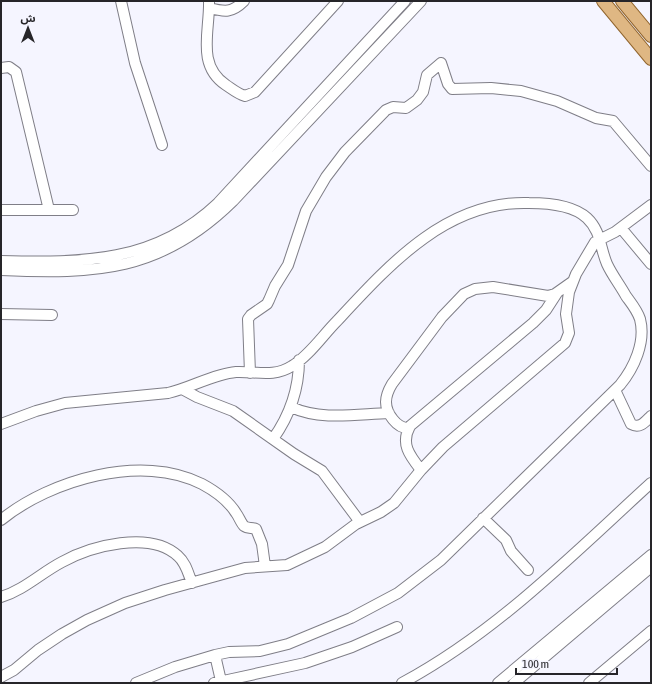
<svg xmlns="http://www.w3.org/2000/svg" width="652" height="684" font-family="'Asap Condensed','Noto Sans Arabic',sans-serif">
<style>
.lines{fill:none;stroke-linecap:round;stroke-linejoin:round}
.minor-casing{stroke:#7f7e87;stroke-width:12}
.major-casing{stroke:#91652e;stroke-width:14}
.minor{stroke:#fff;stroke-width:10}
.major{stroke:#dfb783;stroke-width:12}
</style>
<rect width="100%" height="100%" fill="#f5f5ff"/>
<g class="lines">
<g class="minor-casing">
<path id="minor" d="M121 1 135 63 162 145
M209 1C210 31 196 65 226 85 232 89 238 94 245 96L255 92 338 1
M209 8C225 12 232 13 244 1
M1 68 9 67 16 72 49 210
M1 210H73
M621 228 651 264
M1 261C83 263 155 263 218 203L405 1
M1 270C96 274 161 272 233 201L421 1
M1 314 52 315
M250 373 248 319 251 315 267 304 269 300 275 286 288 265 306 211 326 177 345 152 386 110 393 107 406 108 417 100 423 92 427 75 441 63 448 84 452 89 491 88 521 91 557 101 596 118 613 121 651 166
M184 390 197 397 233 411 294 454 322 471 360 522
M615 390 631 424C640 429 645 422 651 416
M291 407C321 421 357 414 389 413
M1 424 36 411 65 403 168 393C191 388 213 374 236 372 256 371 273 378 292 366 309 356 323 335 337 321 389 265 447 200 529 203 547 203 573 205 587 218 601 231 600 248 607 264 612 275 620 285 626 296 631 303 637 310 640 319 646 342 634 368 620 385L441 560 398 593 351 618 288 644 260 651 229 652 215 655 175 667 136 683
M409 428C397 429 386 413 386 402 386 395 389 389 392 384L442 317 464 294 475 289 493 287 548 296 555 294 572 282
M273 439C290 415 299 390 299 360
M421 470C410 456 400 444 410 426L533 323 546 310 557 293
M483 518 506 540 511 551 528 570
M1 520C50 480 142 453 202 484 215 491 228 500 236 513 239 517 241 523 244 526 248 529 252 527 256 529L262 544 265 566
M1 597C24 590 41 573 62 562 91 546 150 530 178 556 186 563 188 573 192 583
M215 655 221 681
M1 677 14 670 38 650 62 634 87 620 125 603 165 590 245 568 287 565 325 547 356 524 381 512 394 503 421 470 443 447 565 343 569 333 566 314 569 292 576 274 595 242 615 232 651 205
M214 683 305 663 352 647 397 627
M402 683C497 632 572 555 651 483
M498 683 651 555
M514 683 651 567
M589 683 651 631"/>
</g>
<g class="major-casing">
<path id="major" d="M603 1 651 59
M622 1 651 36"/>
</g>
<use href="#minor" class="minor"/>
<use href="#major" class="major"/>
</g>
<rect width="652" height="684" fill="none" stroke="#262529" stroke-width="4"/>
<g transform="translate(28 28)" stroke="#f5f5ff" stroke-width="3" paint-order="stroke">
<path d="M0-3L7 15L0 10L-7 15Z" fill="#262529"/>
<text y="-6" font-size="11" font-weight="bold" text-anchor="middle" fill="#262529">ش</text>
</g>
<path d="M516 668v6h101v-6" fill="none" stroke="#262529" stroke-width="2"/>
<text x="522" y="668" font-size="12" fill="#262529" stroke="#f5f5ff" stroke-width="3" paint-order="stroke">100 m</text>
</svg>
